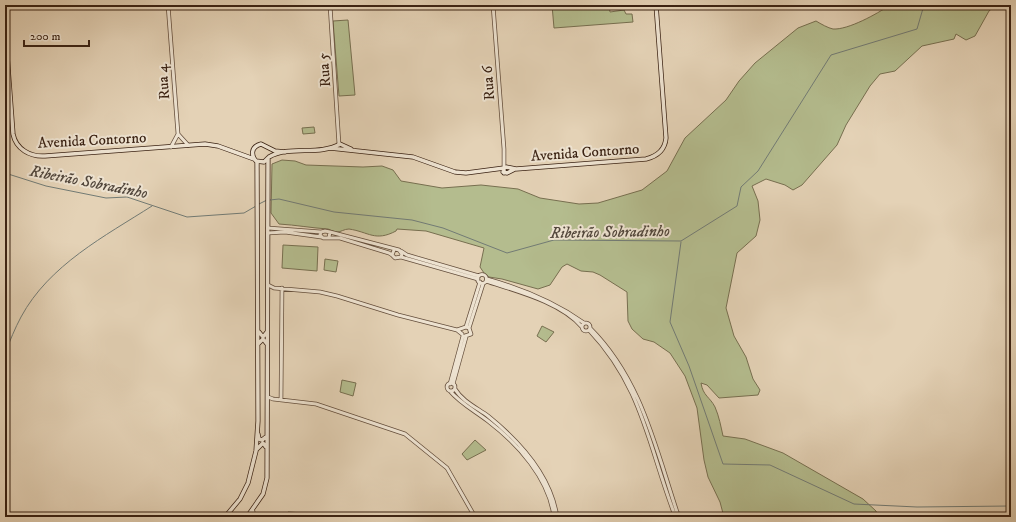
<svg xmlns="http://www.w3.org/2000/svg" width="1016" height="522" font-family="'IM FELL DW Pica',serif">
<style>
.green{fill:#b4bc8e;stroke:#776f50}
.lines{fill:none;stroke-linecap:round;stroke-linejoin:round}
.stream{stroke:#727b75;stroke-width:1}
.tertiary-casing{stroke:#644e3c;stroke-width:4.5}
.secondary-casing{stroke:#3a2213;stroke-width:5}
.tertiary{stroke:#ede2d0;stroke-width:3}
.secondary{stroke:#ede2d0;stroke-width:3.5}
.labels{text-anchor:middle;stroke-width:4;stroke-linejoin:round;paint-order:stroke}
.street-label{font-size:15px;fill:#3a2213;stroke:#ede2d0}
.water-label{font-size:16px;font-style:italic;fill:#52473c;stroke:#ede2d0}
</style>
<rect width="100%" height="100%" fill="#e4d2b6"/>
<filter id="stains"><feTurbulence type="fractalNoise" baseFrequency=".005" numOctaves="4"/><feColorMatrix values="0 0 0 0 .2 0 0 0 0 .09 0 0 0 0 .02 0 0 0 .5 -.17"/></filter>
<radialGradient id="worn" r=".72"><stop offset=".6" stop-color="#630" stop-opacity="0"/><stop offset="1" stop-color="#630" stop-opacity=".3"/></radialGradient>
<path class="green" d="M552 5H609L610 12 624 10 626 14H632L633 22 554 28Z
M890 5H996L989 11 975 36 966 40 956 34 954 39 922 46 895 71 880 74 870 86 846 125 837 145 802 185 793 190 785 185 766 179 752 186 758 201 760 220 756 236 737 253 726 308 734 336 746 357 753 379 760 390 758 395 719 398 707 385 701 383C703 396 710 397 715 407 719 416 721 427 723 436L745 439 783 453 863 499 876 511 878 517H724L720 502 708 477 704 460 697 408 685 376 670 353 654 342 643 339 632 329 628 321 627 292 600 275 593 272 581 271 567 264 562 267 550 285 538 289 502 279 489 277 484 273 480 267 484 248 426 231 397 229 396 231C375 242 369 232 349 229 344 229 341 232 337 232 334 232 331 230 328 229 312 228 296 225 279 224L271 213 272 164 282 160 295 161 306 165 363 167 382 166 393 170 401 181 442 188 481 185 518 189 540 198 579 204 598 203 642 190 667 171 685 138 726 100 739 81 755 63 798 28 816 21C821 24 828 28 833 29 848 30 877 14 890 5Z
M348 20 355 95 339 96 333 21Z
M314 127 315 133 303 134 302 128Z
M283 245 318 247 317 271 282 268Z
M325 259 338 261 336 272 324 270Z
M542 326 554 332 546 342 537 336Z
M342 380 356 383 353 396 340 392Z
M475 440 486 450 467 460 462 454Z
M288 512 320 514V517H288Z"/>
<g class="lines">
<path class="stream" d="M5 173 46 186 106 198 127 197 187 217 244 213 256 206
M270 200 279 199 334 212 412 220 443 228 507 253 554 240 681 241 737 206 741 187 758 171 831 55 917 29 924 5
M259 204 267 200
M681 242 670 322 689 366 723 464 770 465 854 504 917 507 1011 506
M5 353C10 341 15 328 21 317 49 265 105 236 152 206"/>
<g class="tertiary-casing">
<path id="tertiary" d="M168 5 178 134 171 147
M330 5 339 145
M493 5 504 149V168
M178 134 188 145
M268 228 321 232
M330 232 399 250 402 254 401 257 395 258 392 255 394 250
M268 233 285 232 321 237
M329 237 330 232 325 231 321 232 320 235 323 238H340L389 253 392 255
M401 251 407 255 479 276
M401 257 478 279
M477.5 279a4.5 4.5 0 1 1 9 0a4.5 4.5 0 1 1-9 0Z
M487 279C523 289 554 302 584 323
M486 281C516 291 561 302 582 327
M268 285 274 288 320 292 337 296 398 315 457 330 462 334
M582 327a4 4 0 1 1 8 0a4 4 0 1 1-8 0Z
M466 327 480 282
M469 328 483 284
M590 328C641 379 655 446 677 512
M457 330 466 327 469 328 471 334 465 336
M589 330C642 386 648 444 674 513
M447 387a4 4 0 1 1 8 0a4 4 0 1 1-8 0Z
M450 384 463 336
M453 384 466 337
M455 389C462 401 477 408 488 416 519 441 551 476 557 517
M450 391C460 403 475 411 488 421 518 444 549 478 554 517
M268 397 273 399 316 404 405 434 447 468 475 517
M281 400 282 288
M253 511 254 517
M673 517V514L677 512 680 517"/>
</g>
<g class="secondary-casing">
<path id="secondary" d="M5 27 13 134C16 149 30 157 45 156L205 144 218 146 254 159
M330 148 413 157 455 172 466 173 504 168
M269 157C290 145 319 156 340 144L351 149
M256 161 264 162 268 158
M503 172 507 173 515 169
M504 173V168L506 167 516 169 646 159C658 156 665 150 666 138L656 5
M259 332 263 337 267 332
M258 344 263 339 267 344
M258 434 259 439 262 440 266 437
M257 449 263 443 266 447
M225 517 240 499 248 483 256 451 258 421 257 162C251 156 250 147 261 144L275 151 285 152
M247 517 263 494 267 478 268 159"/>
</g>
<use href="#tertiary" class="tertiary"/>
<use href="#secondary" class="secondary"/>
</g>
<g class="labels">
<g class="street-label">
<text transform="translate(324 70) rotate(-94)" y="5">Rua 5</text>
<text transform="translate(163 82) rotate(-94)" y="5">Rua 4</text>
<text transform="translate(488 83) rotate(-94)" y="5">Rua 6</text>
<text transform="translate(92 140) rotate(-3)" y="5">Avenida Contorno</text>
<text transform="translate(585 152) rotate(-4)" y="5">Avenida Contorno</text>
</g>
<g class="water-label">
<text transform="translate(89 181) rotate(11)" y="6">Ribeirão Sobradinho</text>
<text transform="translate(610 231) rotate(-1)" y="6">Ribeirão Sobradinho</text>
</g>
</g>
<rect width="1016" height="522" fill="none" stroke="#e4d2b6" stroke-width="20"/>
<rect x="6" y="6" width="1004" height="510" fill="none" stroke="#3a2213" stroke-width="2"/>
<rect x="10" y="10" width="996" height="502" fill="none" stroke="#3a2213"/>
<path d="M24 40v6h65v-6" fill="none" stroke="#3a2213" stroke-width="2"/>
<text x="30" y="40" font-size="12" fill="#3a2213" stroke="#ede2d0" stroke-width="3" paint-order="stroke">200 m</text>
<rect width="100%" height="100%" filter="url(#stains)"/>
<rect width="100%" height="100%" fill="url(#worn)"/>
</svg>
